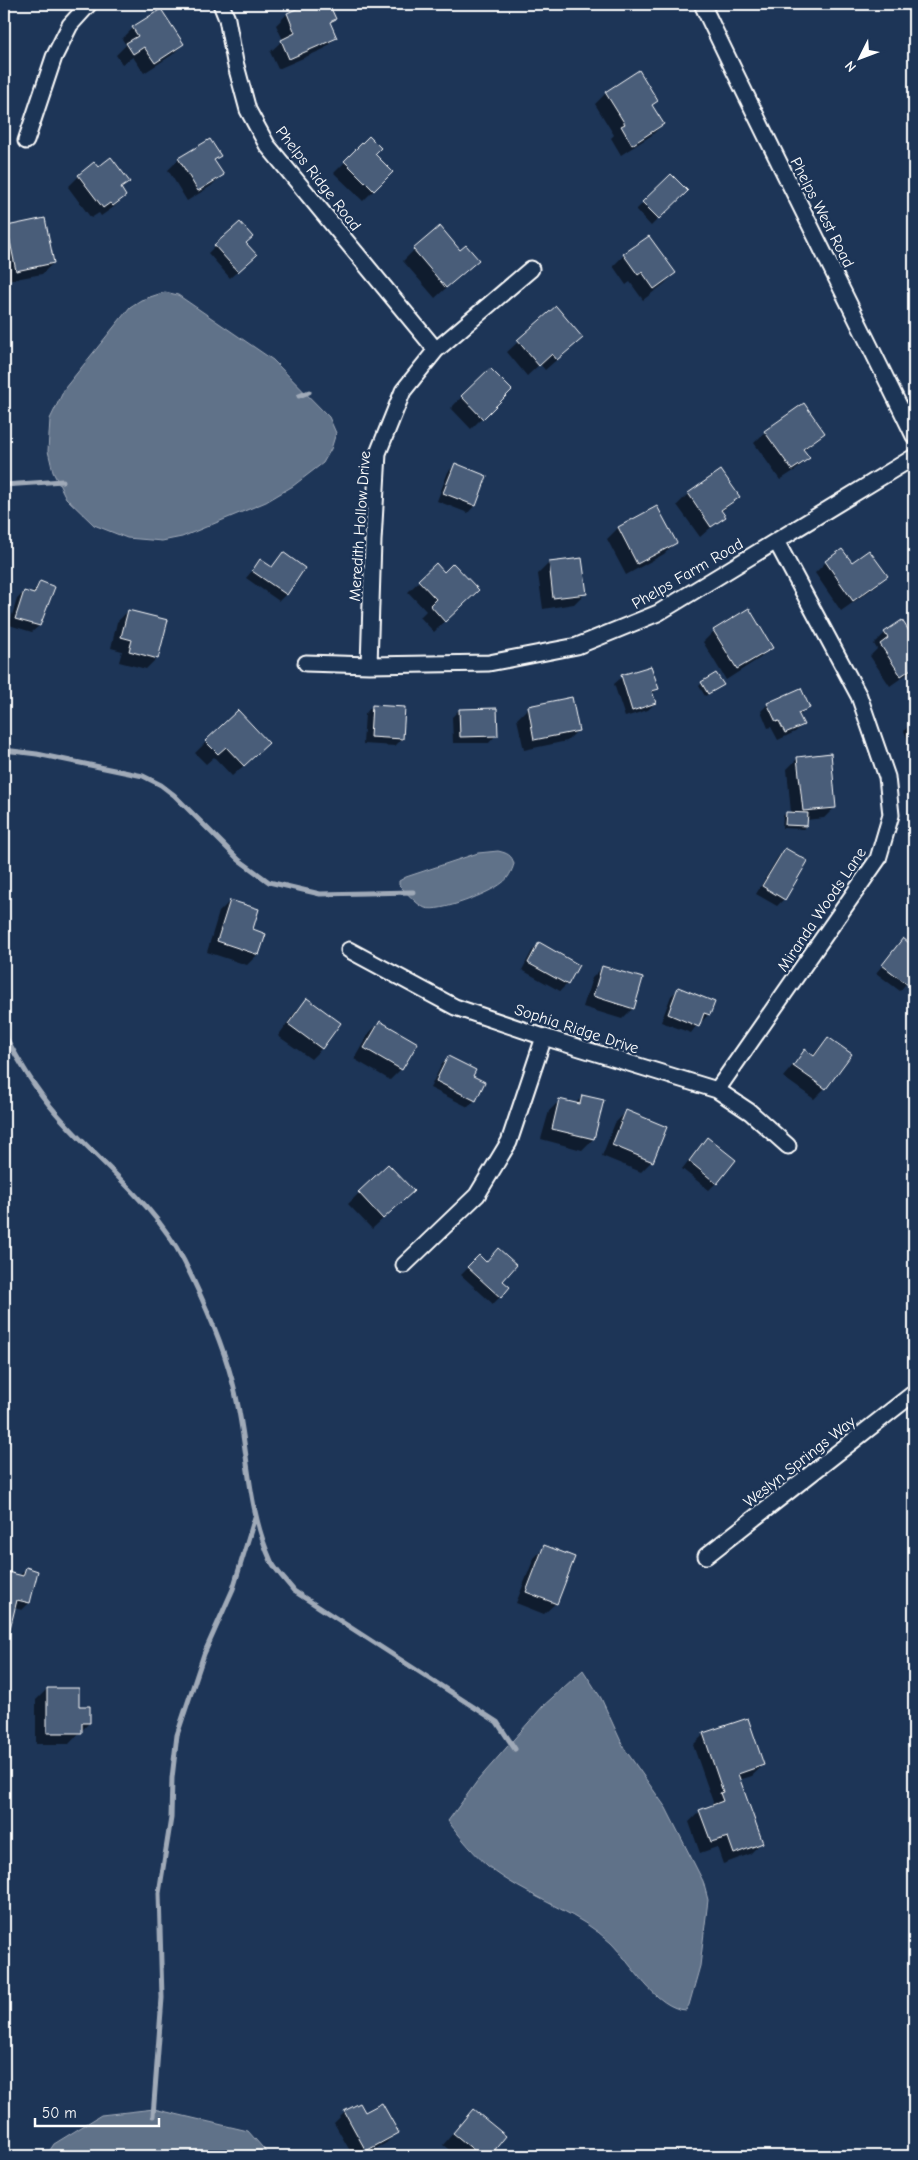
<svg xmlns="http://www.w3.org/2000/svg" width="918" height="2160" font-family="'Comic Neue',sans-serif">
<style>
.water{fill:#617289;stroke:#a0aab8}
.shadow{fill:#0007}
.lines{fill:none;stroke-linecap:round;stroke-linejoin:round}
.stream{stroke:#a0aab8;stroke-width:5}
.building{fill:#4a5d79;stroke:#fff}
.street-casing{stroke:#fff;stroke-width:19}
.street{stroke:#1d3557;stroke-width:15}
.labels{text-anchor:middle;stroke-width:5;stroke-linejoin:round;paint-order:stroke}
.street-label{font-size:16px;fill:#fff;stroke:#1d3557}
</style>
<rect width="100%" height="100%" fill="#1d3557"/>
<filter id="ink" filterUnits="userSpaceOnUse"><feTurbulence type="fractalNoise" baseFrequency=".02" numOctaves="2"/><feDisplacementMap in="SourceGraphic" scale="10" xChannelSelector="R" yChannelSelector="G"/><feConvolveMatrix kernelMatrix="1 2 1 2 8 2 1 2 1" color-interpolation-filters="sRGB"/></filter>
<g filter="url(#ink)">
<path class="water" d="M165 292 178 295 273 360 329 417 336 433 331 449 323 463 293 486 266 502 182 537 162 541 127 538 94 525 66 498 53 472 48 451 50 419 65 388 130 307 141 300Z
M498 851C507 853 512 855 514 864 512 871 508 879 502 883 490 893 440 913 425 908 416 904 406 892 399 885V881L406 877 478 853Z
M583 1670 601 1698 624 1748 666 1808 703 1881 708 1900 700 1966 689 2005 686 2010C656 2009 631 1963 611 1943 580 1914 539 1901 504 1878 482 1864 464 1842 448 1821L478 1780 543 1706Z
M154 2109 248 2131 270 2156H46L54 2144 101 2115Z"/>
<path class="shadow" d="M4 4H11L5 10Z
M311 4H320L323 10 335 19 329 24 335 38 324 49 278 69 270 52 283 40 276 25 287 14Z
M133 28 183 44 172 55 144 73 133 57 122 64 116 55 126 45 122 39Z
M606 93 657 101 651 106 663 124 652 135 621 155 611 138 614 135 595 104Z
M369 138 374 154 392 172 363 201 334 173Z
M219 156 214 161 222 175 211 186 187 201 168 170 179 159Z
M98 169 128 181 120 190 125 196 114 207 101 216 99 213 91 218 68 187 79 176Z
M671 175 686 191 651 226 636 210Z
M7 227 53 263 42 274 5 281 4 231Z
M245 244 248 262 230 278 208 253 215 246Z
M414 250 466 270 435 298 403 261Z
M624 255 675 273 664 284 643 300 630 282 626 285 613 266Z
M555 308 570 348 545 370 540 364 527 376 507 352Z
M489 369 510 390 471 429 451 408Z
M765 432 823 433 803 451 808 458 797 469 780 480 754 443Z
M455 465 475 505 468 513 437 501 448 472Z
M721 472 739 497 721 512 724 516 700 537 677 505 688 494Z
M657 508 675 543 664 554 626 575 607 539 618 528Z
M842 551 851 564 886 576 875 587 841 611 815 573 826 562Z
M283 554 286 594 279 601 246 578 261 560 271 568Z
M581 559 585 593 574 604 543 609 538 574 549 563Z
M436 565 466 601 434 632 420 617 426 611 408 592Z
M40 582 53 588 39 626 32 632 9 625 17 599 24 592 31 595Z
M128 611 157 658 146 669 119 662 122 651 111 648 117 622Z
M902 622 914 641V669L890 686 870 656 877 649 874 644 885 633Z
M714 631 771 647 760 658 726 680 703 642Z
M622 677 657 689 652 694 655 703 648 710 625 717 614 684Z
M702 683 719 688 705 696 699 686Z
M571 699 578 730 567 741 524 750 517 719 528 708Z
M768 704 809 708 798 716 802 725 795 732 778 740 771 727 768 728 761 711Z
M372 706 402 739 395 746 363 744 365 714Z
M459 710 496 735 489 743H453L452 717Z
M914 720V743L910 745 904 731Z
M206 742 257 754 232 776 214 757 206 764 195 753Z
M798 758 835 807 824 818 806 820V826L803 829 782 828 783 816 786 813H791L787 769Z
M785 849 784 899 777 906 756 894 778 857Z
M230 901 251 930 258 954 247 965 207 952 219 912Z
M903 940 914 948V974L900 991 876 973Z
M539 944 567 984 560 991 522 970 532 951Z
M603 967 633 1008 622 1019 583 1007 592 978Z
M679 989 709 1014 702 1021H700L691 1033 661 1022 671 996Z
M307 1000 322 1048 311 1059 278 1036 296 1011Z
M380 1022 401 1069 390 1080 354 1059 369 1033Z
M828 1038 850 1054 825 1088 814 1099 783 1077 805 1051 812 1056Z
M449 1057 471 1077 475 1100 468 1107 430 1088 442 1064Z
M583 1096 593 1139 582 1150 541 1139 549 1111 560 1100 575 1104Z
M626 1112 652 1161 641 1172 602 1156 615 1123Z
M700 1146 716 1183 709 1190 682 1169Z
M359 1193 401 1202 372 1229 348 1204Z
M479 1257 501 1281 500 1297 493 1304 461 1275Z
M545 1547 556 1603 544 1614 516 1603 534 1558Z
M26 1569 37 1572 29 1603 22 1610 14 1608 6 1617H4V1572L19 1576Z
M47 1689 78 1708 89 1723 69 1744H36V1700Z
M704 1734 763 1765 752 1776 739 1780 761 1843 750 1854 723 1864 717 1847 700 1853 689 1822 700 1811 711 1807 713 1802 693 1745Z
M4 2040 9 2041 4 2054Z
M473 2110 505 2136 488 2156H457L443 2145Z
M345 2112 365 2114 397 2132 386 2143 363 2156H353L334 2123Z"/>
<g class="lines">
<path class="stream" d="M299 396 309 392
M4 485 63 481
M4 750 37 754 143 776 161 785 174 795 239 860 269 882 320 894 413 892
M4 1034C19 1061 35 1089 56 1113 99 1163 153 1201 184 1261 203 1299 221 1339 232 1380 249 1440 245 1504 271 1561 276 1571 287 1582 294 1591L497 1722 515 1749
M153 2116 162 1998 159 1893 171 1818 172 1778 177 1735 204 1654 233 1589 255 1517"/>
</g>
<path class="building" d="M308 4H321L323 9 330 6 336 19 330 22 337 38 289 59 281 40 295 33 287 13Z
M161 9 184 44 155 63 144 47 133 54 126 43 138 36 132 27Z
M639 70 658 101 652 105 664 124 632 145 621 126 625 124 605 92Z
M369 136 381 148 375 154 393 172 374 191 344 161Z
M210 139 221 156 214 160 224 175 198 191 178 158Z
M111 157 130 182 121 188 126 196 113 206 110 203 103 208 78 175 94 162 98 167Z
M671 174 688 191 659 219 642 202Z
M45 218 54 263 16 271 7 226Z
M240 222 253 237 246 243 257 255 238 272 214 245Z
M440 226 460 250 466 245 479 260 446 288 413 249Z
M649 236 676 273 654 289 642 272 638 275 623 254Z
M556 306 583 338 557 360 552 354 539 366 517 340Z
M490 368 512 390 483 419 461 396Z
M804 403 825 433 803 449 810 458 792 470 764 431Z
M455 463 487 476 476 506 443 493Z
M721 470 740 497 721 510 726 517 711 527 688 493Z
M657 506 677 543 637 564 618 527Z
M842 549 852 562 869 550 888 576 853 601 825 561Z
M283 552 305 568 287 595 252 571 260 559 272 567Z
M582 558 587 594 553 598 549 562Z
M436 563 444 572 453 563 479 590 445 622 430 605 436 599 418 580Z
M40 581 55 587 40 626 15 619 24 591 34 594Z
M749 608 773 648 737 669 713 630Z
M128 610 168 620 158 659 129 651 132 640 121 637Z
M902 620 914 639V667L901 676 880 644 888 638 884 632Z
M651 666 659 689 652 691 656 703 632 711 621 675Z
M716 673 724 685 708 694 701 682Z
M801 688 810 708 798 713 804 725 785 733 779 721 776 722 767 703Z
M572 697 579 731 534 740 528 706Z
M372 705 405 707 403 739 370 737Z
M497 708 498 736 460 737 459 709Z
M238 710 269 743 244 766 226 747 218 754 205 741Z
M831 753 836 808 803 811 797 757Z
M786 812 808 813 807 826 785 825Z
M785 848 808 861 785 900 762 886Z
M230 900 259 909 253 929 266 934 259 955 217 941Z
M903 938 914 947V976L908 985 882 965Z
M539 942 579 965 568 985 528 963Z
M602 966 643 978 634 1009 593 996Z
M678 987 715 1002 710 1015 704 1013 699 1027 668 1014Z
M307 998 341 1023 322 1049 288 1024Z
M380 1021 418 1043 402 1070 364 1048Z
M828 1037 852 1054 826 1089 793 1066 805 1049 814 1056Z
M448 1056 476 1070 473 1076 485 1082 476 1101 436 1081Z
M582 1095 604 1100 594 1139 552 1129 559 1099 580 1104Z
M626 1110 667 1127 653 1162 612 1145Z
M707 1137 736 1160 717 1184 689 1161Z
M388 1164 414 1191 383 1219 358 1192Z
M498 1248 517 1265 503 1281 510 1287 501 1298 467 1267 479 1255 486 1262Z
M544 1545 575 1557 557 1604 526 1592Z
M26 1567 38 1571 30 1603 17 1600 9 1633 4 1632V1571L23 1576Z
M47 1688H79V1706H90V1723H82V1733H47Z
M748 1718 764 1765 738 1774 763 1843 734 1854 728 1837 711 1842 699 1810 723 1801 720 1793 723 1792 703 1733Z
M360 2103 365 2112 382 2103 399 2133 366 2151 344 2111Z
M473 2109 506 2136 490 2156H481L453 2133Z"/>
<g class="lines">
<g class="street-casing">
<path id="street" d="M221 4 227 19 235 62 248 110 267 145 436 350
M702 4C771 149 844 292 914 436
M26 141 54 57 70 25 89 4
M306 663 369 665 489 663 577 646 658 613 914 457
M369 665 373 541 378 453 403 391 436 350 531 269
M349 950 455 1007 544 1037 717 1090 750 1112 788 1146
M717 1090 878 859 891 815 887 777 859 696 776 541
M404 1265 477 1195 509 1142 544 1037
M706 1556 914 1393"/>
</g>
<use href="#street" class="street"/>
</g>
</g>
<g class="labels">
<g class="street-label">
<text transform="translate(319 178) rotate(52)" y="6">Phelps Ridge Road</text>
<text transform="translate(823 212) rotate(63)" y="6">Phelps West Road</text>
<text transform="translate(359 526) rotate(-86)" y="6">Meredith Hollow Drive</text>
<text transform="translate(687 573) rotate(-30)" y="6">Phelps Farm Road</text>
<text transform="translate(821 909) rotate(-56)" y="6">Miranda Woods Lane</text>
<text transform="translate(577 1028) rotate(18)" y="6">Sophia Ridge Drive</text>
<text transform="translate(799 1461) rotate(-38)" y="6">Weslyn Springs Way</text>
</g>
</g>
<rect width="918" height="2160" fill="none" stroke="#1d3557" stroke-width="20"/>
<rect x="10" y="10" width="898" height="2140" fill="none" stroke="#fff" stroke-width="2" filter="url(#ink)"/>
<g transform="translate(860 58) rotate(228)" stroke="#1d3557" stroke-width="4" paint-order="stroke">
<path d="M0-4L9 19L0 12L-9 19Z" fill="#ffffff"/>
<text y="-8" font-size="14" font-weight="bold" text-anchor="middle" fill="#ffffff">N</text>
</g>
<path d="M35 2118v8h124v-8" fill="none" stroke="#ffffff" stroke-width="2.5"/>
<text x="42" y="2118" font-size="15" fill="#ffffff" stroke="#1d3557" stroke-width="4" paint-order="stroke">50 m</text>
</svg>
